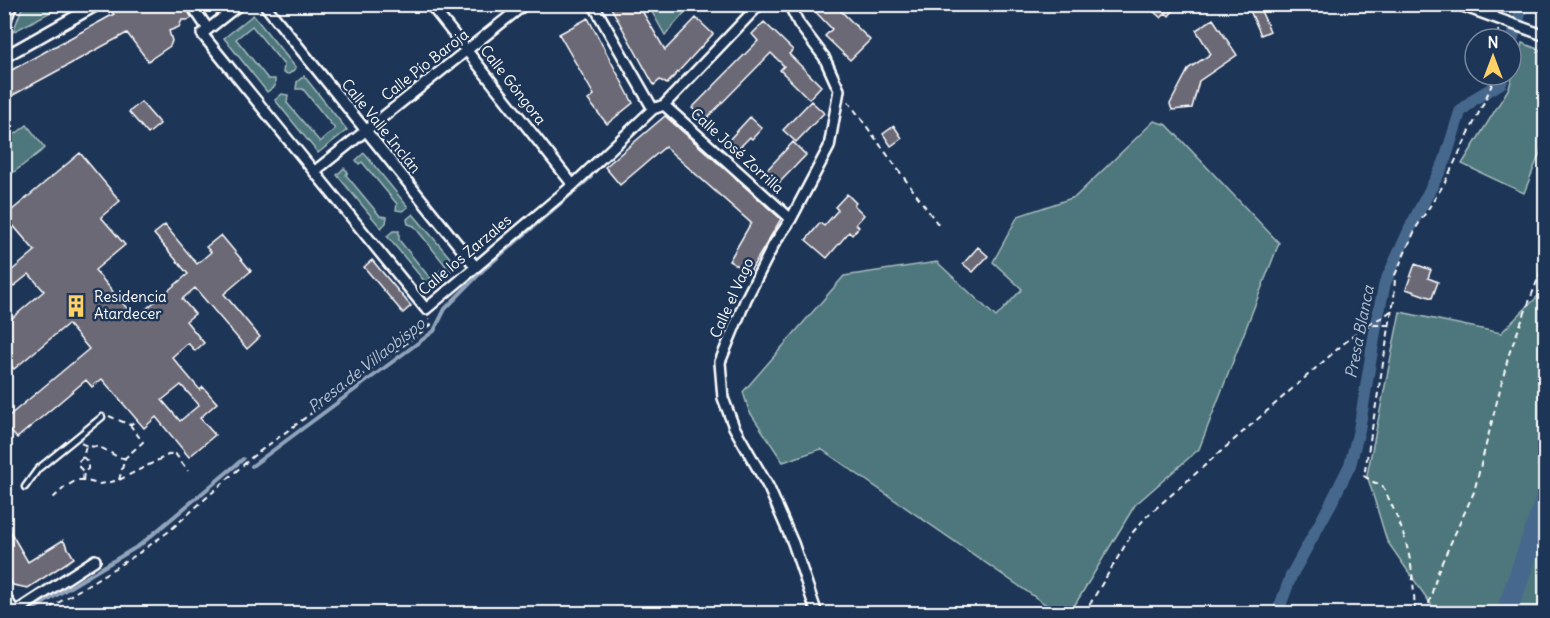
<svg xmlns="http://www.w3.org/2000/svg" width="1550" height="618" font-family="Delius,sans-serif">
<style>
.green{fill:#4e777b;stroke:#a6bbbd;stroke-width:1.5}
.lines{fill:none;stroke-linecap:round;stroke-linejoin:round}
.stream{stroke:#91a4bb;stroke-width:4}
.canal{stroke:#47678d;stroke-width:12}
.river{stroke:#47678d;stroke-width:21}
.building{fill:#6c6976;stroke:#fff;stroke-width:1.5;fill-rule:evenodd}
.service-casing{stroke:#fff;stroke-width:9}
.minor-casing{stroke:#fff;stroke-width:14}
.tertiary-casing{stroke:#fff;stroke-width:15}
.path{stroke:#fff;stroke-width:2;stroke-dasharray:6 4.5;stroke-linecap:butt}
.service{stroke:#1d3557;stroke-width:4.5}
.minor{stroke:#1d3557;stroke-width:9}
.tertiary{stroke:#1d3557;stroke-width:10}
.labels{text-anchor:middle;stroke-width:5;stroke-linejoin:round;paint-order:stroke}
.street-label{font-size:15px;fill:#fff;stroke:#1d3557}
.poi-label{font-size:15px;fill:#fff;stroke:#1d3557;text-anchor:start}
.water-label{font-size:16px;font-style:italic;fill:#b5c2d1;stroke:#1d3557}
</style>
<rect width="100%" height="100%" fill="#1d3557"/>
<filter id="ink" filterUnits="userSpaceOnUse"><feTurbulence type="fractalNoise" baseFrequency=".0167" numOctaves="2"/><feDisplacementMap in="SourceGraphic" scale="12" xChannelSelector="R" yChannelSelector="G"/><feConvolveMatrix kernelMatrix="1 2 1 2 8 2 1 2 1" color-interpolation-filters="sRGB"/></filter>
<g filter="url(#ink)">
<path class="green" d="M23 5V4L64 5 13 32Z
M648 5H681L686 11 665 35Z
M253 15 296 68 289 74 283 73 284 65 252 26 236 39 268 79H275V86L267 92 224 38Z
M1522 43 1546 52 1545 140 1524 193 1462 164 1509 88Z
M304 76 347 130 318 153 275 100 282 94 288 95 287 103 320 142 335 129 303 89H296L297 82Z
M1154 121 1167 125 1279 243 1199 449 1135 505 1070 613H1058L821 449 783 462 749 411 743 392 844 276 937 262 996 317 1022 289 993 262 1018 216 1075 197Z
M27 125 45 148 5 179V142Z
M364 153 408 207 402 211 396 210 397 204 362 162 359 164 356 160Z
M344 168 348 172 346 175 380 216 387 217 386 223 381 228 337 175Z
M413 214 457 266 430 288 387 236 393 231H399V240L430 278 446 266 414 226 408 224 407 219Z
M1545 289V613H1437L1387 541 1367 475 1400 312 1501 333Z"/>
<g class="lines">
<path class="stream" d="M252 466 434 331 445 309 483 270 591 177
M25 614 140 545 243 459"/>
<path class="canal" d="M1511 45C1513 33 1522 16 1521 4
M1277 614 1291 576 1331 503 1350 465 1359 430 1377 320 1385 283 1413 222 1444 163 1460 112 1474 99 1501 83 1504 75"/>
<path class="river" d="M1506 614 1546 499"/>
</g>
<path class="building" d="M124 4H178L180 7 185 6 192 18 188 20H182L179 27 169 31 172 41 170 46 148 61 127 33 4 100V75L8 73V72L114 14 111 11Z
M609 4H638L665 50 696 18 713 34 667 84 660 80 654 85Z
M808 4H848L841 11 870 40 850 60 825 36 832 29Z
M1156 4H1179L1169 16 1166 13 1161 18 1153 11 1157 6Z
M1247 4H1258L1270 31 1261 35Z
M588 18 633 103 607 124 588 100 594 95 559 34Z
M1213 19 1237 55 1199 81 1192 108 1172 110 1170 104 1189 68 1211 54 1196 30Z
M764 22 793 50 789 54 821 86 809 99 780 70 784 66 771 53 705 120 692 108 758 41 752 34Z
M811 101 824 113 796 142 783 130Z
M141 102 160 124 148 134 129 112Z
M665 116 781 219 749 273 729 261 751 223 665 147 620 185 605 167Z
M750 117 762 128 752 139 750 137 738 149 728 141Z
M894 126 902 138 891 146 883 134Z
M793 142 806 155 778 184 765 172Z
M80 153 120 201 101 217 125 245 95 270 135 318 188 274 154 234 165 225 197 264 211 252 206 247 221 235 251 271 224 294 260 337 247 349 195 288 182 299 195 314 186 321 204 343 195 351 188 343 172 357 200 390 203 387 217 403 200 418 215 435 189 457 156 417 144 428 102 379 92 387 86 380 17 438 4 424V420L89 349 68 324 14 369 4 359V325L44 291 29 274 4 294V277L35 251 5 216ZM181 385 199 405 180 421 162 400Z
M847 194 856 203 854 205 864 215 856 224 859 227 852 235 849 232 827 258 806 240 820 223 824 226 838 210 835 207Z
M978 247 988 256 973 272 963 264Z
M372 260 411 306 403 313 364 267Z
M1415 264 1431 270 1428 278 1438 282 1432 298 1406 289Z
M4 521 28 562 63 540 74 558 28 588 13 585 4 571Z"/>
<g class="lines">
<g class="service-casing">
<path id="service" d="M25 487 38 469 102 417"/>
</g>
<g class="minor-casing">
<path id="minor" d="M191 4 208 29
M240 4 202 34 426 309 573 185 653 109 664 105 760 4
M264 4 475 266
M430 4 573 185
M593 4 653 109
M789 4 799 24 824 57 839 90 829 147 791 219 774 244 746 299 720 362 723 398 734 427 769 488 793 543 817 614
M1457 4 1546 36
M1539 4 1546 6
M1490 16 1499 4
M4 25 12 4
M664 105 791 219
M315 171 525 4
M4 595 14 611
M12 614 95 560"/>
</g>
<g class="tertiary-casing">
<path id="tertiary" d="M4 57 98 4"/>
</g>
<path class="path" d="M1498 30 1500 39
M848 101 940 227
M1392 310 1364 476 1373 482 1382 485C1392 505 1402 526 1407 547 1413 569 1414 591 1415 614
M1363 328 1374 325H1389
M109 416 130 425 137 420
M81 443C87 447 94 446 101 448 110 451 115 458 125 458
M83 457 79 461V467L84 472
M83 480 84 472 88 469V462L83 457 86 446
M119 480 125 458 143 442 130 425
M53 498 65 487 77 480H83L98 484 106 483 119 480 174 452 188 471
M40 614 136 555 168 532 252 457 431 325 429 318
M1084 614 1133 532 1146 517 1365 325 1383 317 1392 310 1394 301 1395 275 1416 228 1444 184 1486 98 1496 75
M1426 614 1438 571 1474 492 1509 354 1546 258"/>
<use href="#service" class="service"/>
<use href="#minor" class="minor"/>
<use href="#tertiary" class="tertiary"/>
</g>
</g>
<defs>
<g id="building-bare" transform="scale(1.8)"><path d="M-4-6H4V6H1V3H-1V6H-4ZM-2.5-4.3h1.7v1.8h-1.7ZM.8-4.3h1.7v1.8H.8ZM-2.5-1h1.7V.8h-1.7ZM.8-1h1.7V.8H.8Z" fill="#ffd166" stroke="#1d3557" stroke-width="2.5" paint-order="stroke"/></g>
</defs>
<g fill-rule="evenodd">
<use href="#building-bare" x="76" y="306"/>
</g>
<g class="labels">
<g class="street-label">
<text transform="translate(425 65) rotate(-38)" y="5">Calle Pío Baroja</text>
<text transform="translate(513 85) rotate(52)" y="5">Calle Góngora</text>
<text transform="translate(381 126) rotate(51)" y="5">Calle Valle Inclán</text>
<text transform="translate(737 151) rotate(42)" y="5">Calle José Zorrilla</text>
<text transform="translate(465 255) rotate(-40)" y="5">Calle los Zarzales</text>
<text transform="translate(732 298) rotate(-66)" y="5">Calle el Vago</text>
</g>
<g class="poi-label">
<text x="94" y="302">Residencia<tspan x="94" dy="17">Atardecer</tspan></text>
</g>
<g class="water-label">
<text transform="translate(1359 332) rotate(-79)" y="6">Presa Blanca</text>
<text transform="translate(366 365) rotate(-38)" y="6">Presa de Villaobispo</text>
</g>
</g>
<rect width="1550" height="618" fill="none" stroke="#1d3557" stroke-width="24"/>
<rect x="12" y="12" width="1526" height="594" fill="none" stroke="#fff" stroke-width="2" filter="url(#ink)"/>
<g transform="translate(1493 57)"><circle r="28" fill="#1d3557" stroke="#77869a" stroke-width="1.5"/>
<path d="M0-4.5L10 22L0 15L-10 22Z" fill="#ffd166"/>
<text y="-9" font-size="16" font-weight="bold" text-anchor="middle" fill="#ffffff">N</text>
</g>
</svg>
